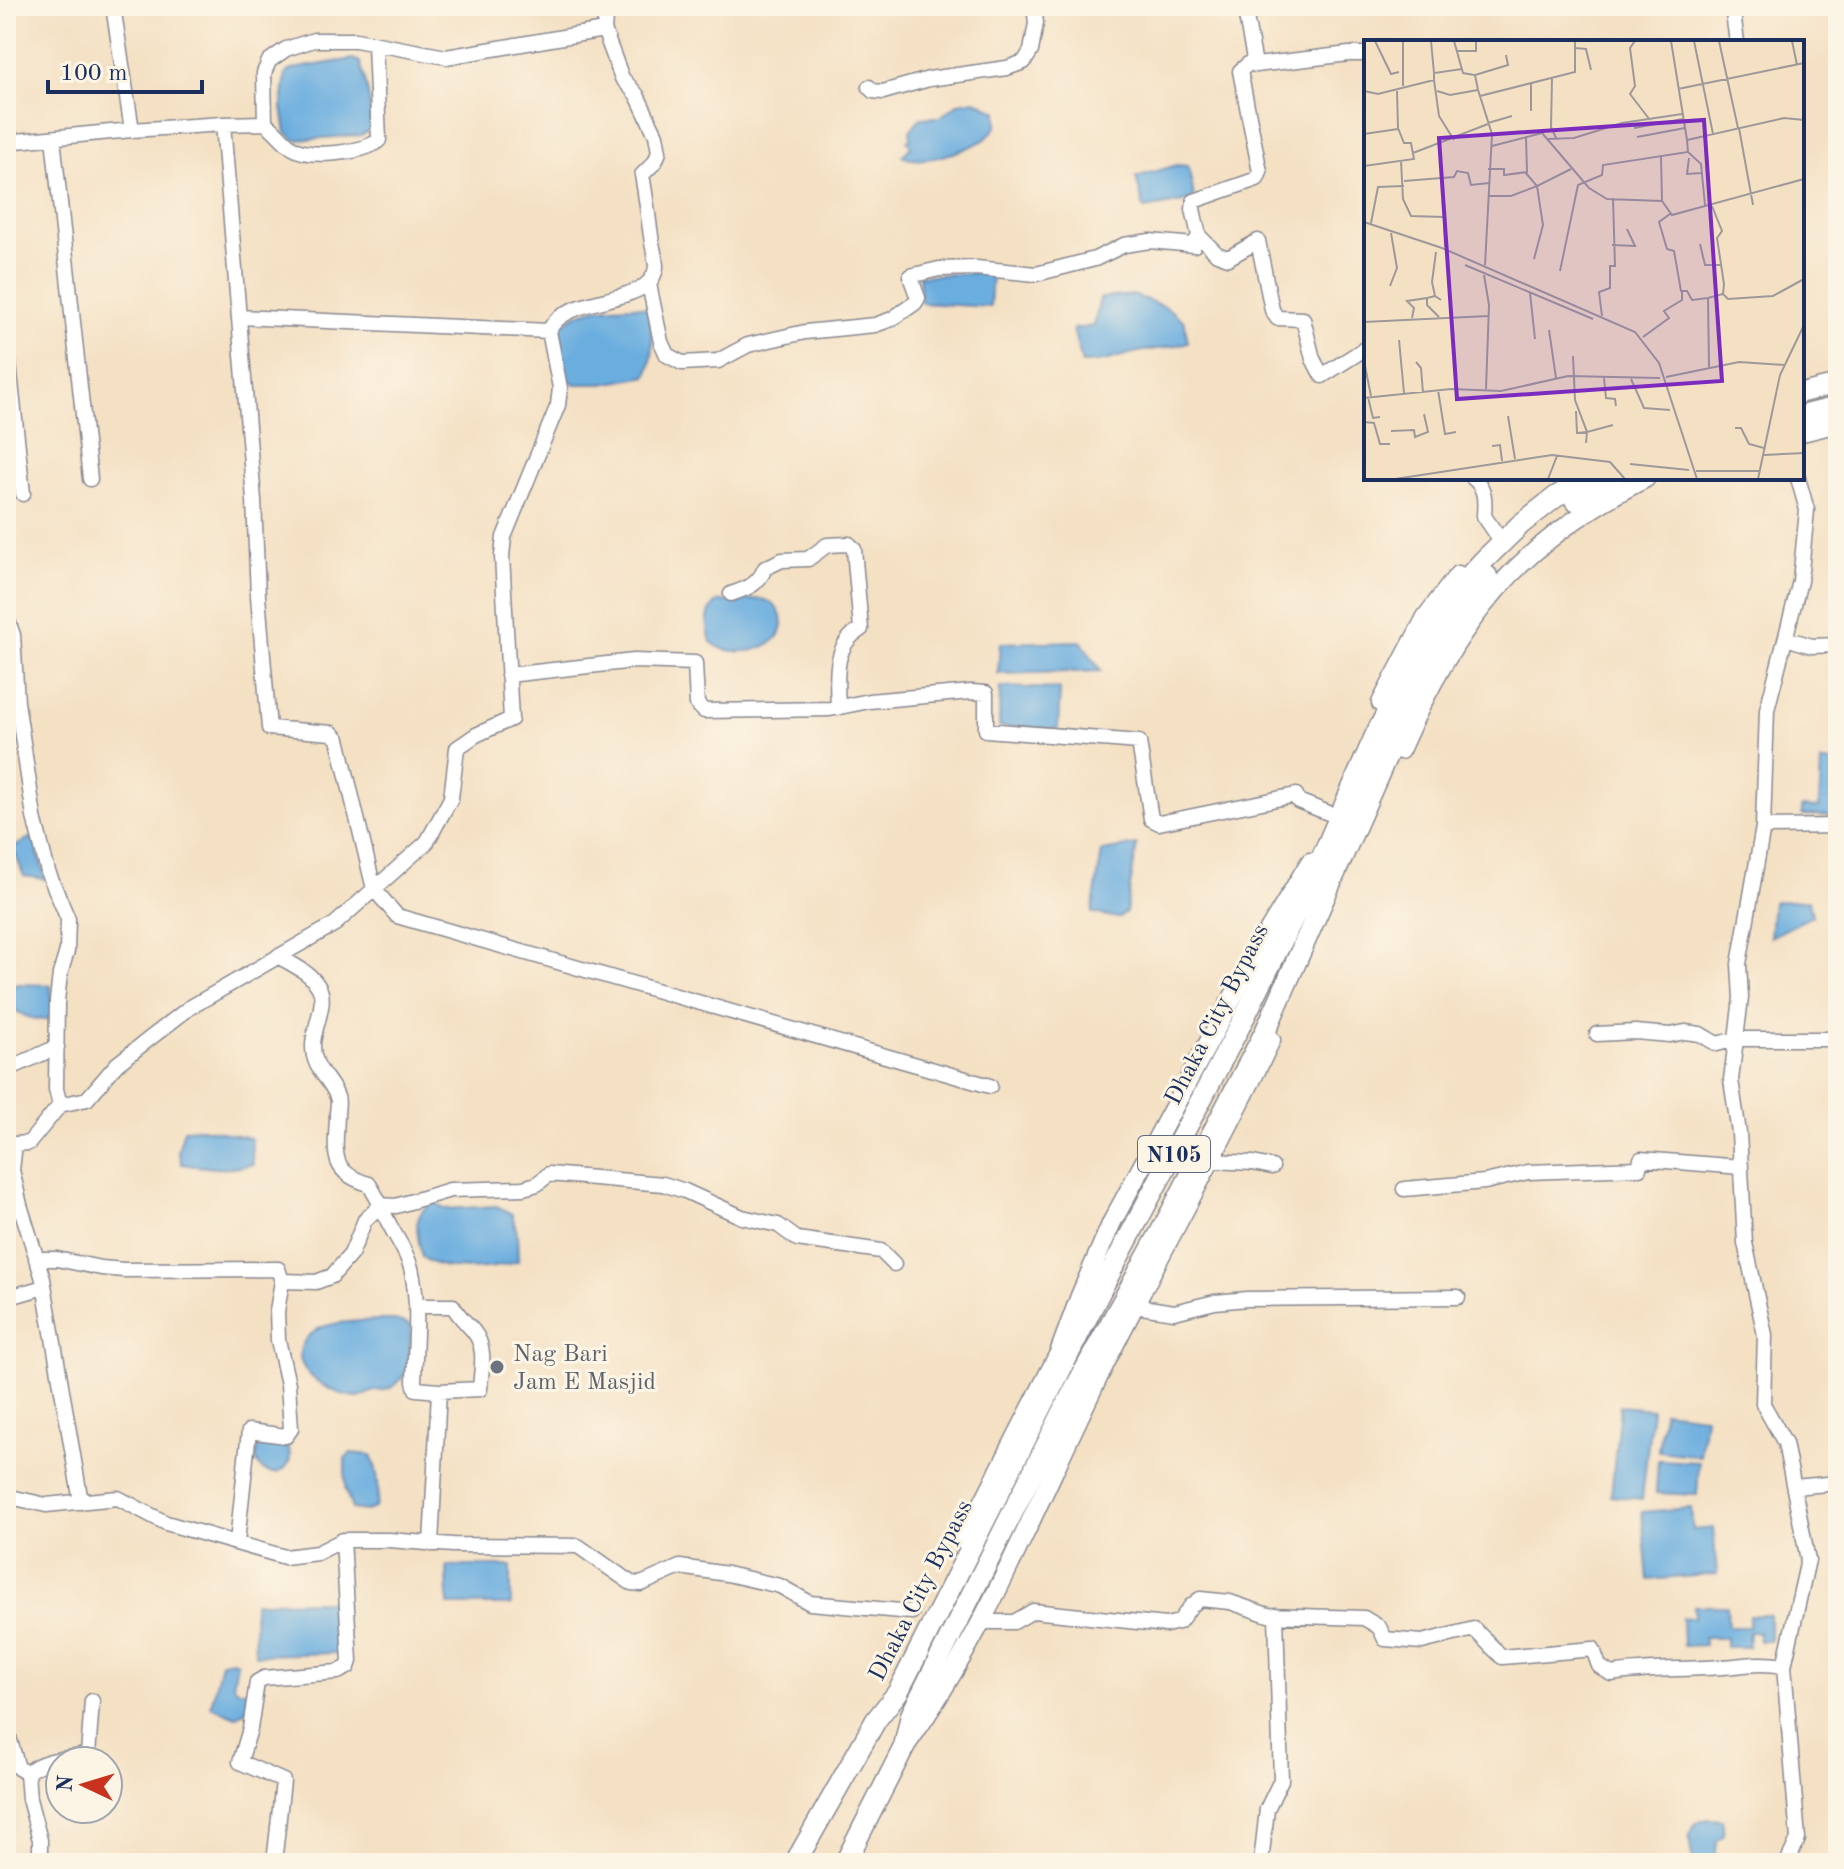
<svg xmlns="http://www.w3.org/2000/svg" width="1844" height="1869" font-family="'Old Standard TT',serif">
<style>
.water{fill:#6aaddf;stroke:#426e9e;stroke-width:2}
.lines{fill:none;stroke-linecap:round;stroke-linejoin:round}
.minor-casing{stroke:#888890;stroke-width:17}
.major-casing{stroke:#888890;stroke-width:21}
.highway-casing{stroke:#888890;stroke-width:23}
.minor{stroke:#fff;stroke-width:14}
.major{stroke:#fff;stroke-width:18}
.highway{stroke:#fff;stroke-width:20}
.worship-dot{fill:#6b7280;stroke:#fcf5e5;stroke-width:3}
.labels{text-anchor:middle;stroke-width:6;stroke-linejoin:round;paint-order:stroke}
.shield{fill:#fcf5e5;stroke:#5e6a86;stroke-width:2}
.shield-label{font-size:22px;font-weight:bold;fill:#1b2f5e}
.street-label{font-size:24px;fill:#1b2f5e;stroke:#fcf5e5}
.worship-label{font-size:24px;fill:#5b616d;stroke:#fcf5e5;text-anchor:start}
.inset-road{fill:none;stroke:#9d999b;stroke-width:2}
.view{fill:#7b2cbf;fill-opacity:0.15;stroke:#7b2cbf;stroke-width:4}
.inset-edge{fill:none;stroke:#1b2f5e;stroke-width:4}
</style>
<rect width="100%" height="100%" fill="#fcf5e5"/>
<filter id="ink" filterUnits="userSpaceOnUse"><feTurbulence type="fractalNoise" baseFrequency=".0125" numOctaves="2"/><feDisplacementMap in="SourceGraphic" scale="16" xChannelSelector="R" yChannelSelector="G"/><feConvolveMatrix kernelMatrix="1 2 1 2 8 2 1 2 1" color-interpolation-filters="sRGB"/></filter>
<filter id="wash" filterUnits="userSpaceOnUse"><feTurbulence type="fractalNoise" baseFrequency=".006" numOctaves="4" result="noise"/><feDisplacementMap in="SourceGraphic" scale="32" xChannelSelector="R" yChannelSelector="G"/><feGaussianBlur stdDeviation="1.8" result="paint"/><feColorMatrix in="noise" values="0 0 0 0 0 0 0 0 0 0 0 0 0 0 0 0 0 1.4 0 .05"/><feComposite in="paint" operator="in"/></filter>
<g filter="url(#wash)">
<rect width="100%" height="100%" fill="#f4e0c3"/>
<path class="water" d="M353 59 360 62C367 84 372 106 371 129L361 135 296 140 286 133 282 107 286 73 292 69Z
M975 100 997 111V126C993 130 989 137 984 140 965 150 921 167 902 156L911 147 907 140 911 139 910 131 920 118 940 117 959 103Z
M1177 165 1188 166 1194 196 1189 201 1144 209 1136 177Z
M992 272 990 307 921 303 919 276Z
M1133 295 1166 307 1184 321 1188 342C1171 348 1155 349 1138 352 1119 356 1102 364 1082 363L1073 329 1094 326 1100 298Z
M634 306 647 308C653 334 656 350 647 376L602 384H575L563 376 560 327C581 306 606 307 634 306Z
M761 599C782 602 790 630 772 642 755 654 726 655 711 642 707 627 704 614 717 602Z
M1081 641 1101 671 998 674 1000 643Z
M1000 687 1060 689 1058 729 999 727Z
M1821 762 1838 763V816L1802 815V807L1819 808Z
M31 837 34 840 46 879 24 876 13 848Z
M1137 845 1126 912 1118 918 1092 913 1102 851Z
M1809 900 1812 916 1770 937 1773 902Z
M17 984 51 985 53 1014 47 1020C29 1019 19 1015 6 1002L9 987Z
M202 1128 251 1138 253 1164C227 1171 208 1168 182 1164L178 1151 184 1129Z
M434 1201 444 1209 497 1206 512 1214 517 1233 518 1261C493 1270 444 1274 422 1257 417 1233 410 1215 434 1201Z
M376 1320H395L411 1325 409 1369C404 1375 399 1383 392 1387 387 1391 381 1390 375 1391 368 1393 364 1397 357 1397 326 1395 274 1360 315 1331 329 1321 359 1322 376 1320Z
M1620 1406 1652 1409 1642 1499 1611 1496Z
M1663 1411 1705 1416 1700 1456 1658 1451Z
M256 1456a17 17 0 1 1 34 0a17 17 0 1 1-34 0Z
M351 1453 371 1455C378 1470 381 1492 375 1508L366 1511 352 1509 345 1488V1458Z
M1658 1460 1699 1462 1697 1495 1656 1493Z
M1691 1508 1693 1530 1713 1528 1717 1574 1648 1580 1642 1512Z
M447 1566H511V1605H448Z
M338 1601 339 1653 255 1655 254 1602Z
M1694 1606H1727L1728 1627H1749V1615H1770V1641H1759L1758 1632H1749L1748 1647H1726V1638H1704V1645L1683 1646 1682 1618 1694 1617Z
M232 1660 237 1662 233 1685 238 1690 248 1691 250 1707 236 1717 211 1706 221 1662Z
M1708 1819 1722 1820 1724 1835 1717 1840 1715 1863H1699L1692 1857 1689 1837 1696 1823Z"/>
</g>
<g filter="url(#ink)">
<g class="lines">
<g class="minor-casing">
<path id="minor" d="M113 6 132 130 223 124 254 500 258 596 269 728 332 733 338 739 374 889 397 916 990 1086
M1732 6 1737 42
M1254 59 1256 65 1349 54H1366
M869 87 873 91 883 92 929 79 1007 68 1024 62 1031 51 1036 23 1034 6
M265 123C276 130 283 142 293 148 309 159 365 153 379 140L375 44
M223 124 265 123 264 73 269 61 286 49 314 40H356L446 57 604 30
M53 138 90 479
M6 142 132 130
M1199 236 1217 254 1228 258 1258 241 1272 310 1277 318 1303 319 1313 359 1322 376 1366 348
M649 284 661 342 667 355 682 363 718 361 748 345 805 332 875 325 892 319 915 303 918 298 910 276 939 269 976 268 1036 274 1095 259 1124 245 1150 241 1194 245 1199 236 1193 209 1194 201 1257 179 1260 172 1240 71 1254 59 1244 6
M239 317 549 331
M6 336 23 494
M1473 478C1486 488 1485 501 1484 516L1497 535
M731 594C748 588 758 585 765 568L782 560 808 559 827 545 849 544 854 549 861 629C832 645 837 679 838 708
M6 615 13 635 17 702 34 817 48 872 68 919 67 951 60 974 57 1001 56 1089 60 1105
M1786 638 1812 646 1838 645
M508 675 634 661 695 663 697 704 704 711 830 709 869 701 971 692 986 693V730L1139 742 1151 819 1159 823 1296 795 1298 801 1331 814
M1763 827 1838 826
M278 956C291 964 310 972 318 986 329 1002 312 1029 313 1047 313 1070 331 1079 337 1097 339 1101 337 1110 337 1115 336 1152 328 1172 369 1184L381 1205 396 1206 450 1190 523 1188 537 1184 549 1174 663 1184 685 1191 742 1217 778 1225 797 1239 881 1251 894 1264
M1597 1034 1635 1032 1670 1035 1685 1032 1700 1034 1717 1044 1736 1039H1838
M6 1070 57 1047
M1212 1161 1253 1163 1272 1167
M1404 1189 1485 1182 1528 1172 1639 1168 1641 1159 1741 1167
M36 1259H57L101 1268 124 1270 278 1269 282 1281 277 1311 278 1340 288 1384 291 1429 286 1436 249 1431 237 1542
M282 1281 316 1282 332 1276 351 1254 365 1220 381 1205C387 1227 405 1245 411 1268 420 1305 415 1344 414 1382L416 1389 439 1391 431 1544
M6 1298 44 1287
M416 1306H453C459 1317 467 1323 474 1332 487 1348 481 1370 480 1389L439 1391
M1135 1306 1174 1312 1215 1302 1247 1299 1458 1297
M1794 1487 1838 1483
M6 1496 46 1505 118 1498 166 1523 285 1557 317 1553 343 1540H389L453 1545 578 1546 631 1583 641 1584 680 1567 727 1574 780 1586 810 1603 912 1612
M81 1502 43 1279 20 1205 12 1170 15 1144 29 1143 60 1105 87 1099 117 1064 189 1008 335 924 427 842 451 798 457 748 476 735 511 719 502 556 504 537 558 405 560 388 549 331C565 292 652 308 656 267 656 258 652 246 651 236 648 216 646 195 642 175L655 162 659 152 656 135 637 95 622 78 604 30 606 6
M981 1622H1014L1033 1611 1166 1625 1179 1622 1191 1606 1200 1599 1230 1602 1268 1615 1364 1618 1379 1627 1385 1639 1422 1642 1474 1629 1502 1657 1593 1649 1599 1666 1611 1674C1648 1668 1685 1670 1723 1667 1747 1665 1759 1662 1784 1666
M6 1727 18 1768 27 1773 29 1799 40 1840V1863
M27 1773C40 1759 70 1758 88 1755L92 1701
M274 1863 283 1781 240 1762 250 1729 257 1682 264 1678 338 1672 348 1667 350 1661 343 1540
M1261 1863 1267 1809 1281 1780 1276 1615
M1787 1863 1798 1839 1784 1666 1808 1560 1785 1443 1763 1404 1765 1335 1745 1243 1739 1133 1731 1080 1741 998 1739 964 1763 827 1767 710 1800 581 1807 510 1798 478"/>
</g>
<g class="major-casing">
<path id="major" d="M1802 393 1838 384
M1802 432 1838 423
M1381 703 1426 617 1458 575
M1400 750C1457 621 1518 542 1646 478
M964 1540 1059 1353 1080 1296 1112 1222 1268 932 1310 862
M906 1745C985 1635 1035 1507 1094 1386 1151 1269 1215 1157 1271 1040"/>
</g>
<g class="highway-casing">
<path id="highway" d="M1802 416 1838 407
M1575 500 1613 478
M795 1863 876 1720 898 1692 1100 1292 1243 1020 1310 884 1375 736 1416 655 1459 587 1482 562 1521 524 1557 496 1587 478
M845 1863 904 1747 911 1715 1075 1388 1166 1222 1266 1030 1429 660 1446 631 1487 576"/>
</g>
<use href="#minor" class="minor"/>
<use href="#major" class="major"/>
<use href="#highway" class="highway"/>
</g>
</g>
<circle class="worship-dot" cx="497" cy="1367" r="8"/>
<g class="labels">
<rect class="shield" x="1138" y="1136" width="72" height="36" rx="6"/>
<g class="shield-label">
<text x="1174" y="1162">N105</text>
</g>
<g class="street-label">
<text transform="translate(1216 1014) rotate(-63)" y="8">Dhaka City Bypass</text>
<text transform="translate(920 1590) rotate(-63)" y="8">Dhaka City Bypass</text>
</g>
<g class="worship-label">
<text x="513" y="1361">Nag Bari<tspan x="513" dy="28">Jam E Masjid</tspan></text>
</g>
</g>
<g transform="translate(1364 40)">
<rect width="440" height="440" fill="#f4e0c3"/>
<path class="inset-road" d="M11 1 27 34 35 32M39 1V46M67 1 70 33M90 1 99 33 111 35 114 50M271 1 266 8 271 46 266 54 286 80M307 1 323 100M330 1 349 94M355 1 374 88M428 1 433 25M211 8 222 9 227 30M93 11H112V1M111 35 144 25 142 15M188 39 187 87 192 98M70 40V33L98 29M167 44V71M314 49 440 23M0 51 14 54 70 40 75 76 90 100M73 51 86 55 114 50 128 94 121 225M116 56 211 32V1M124 83 148 76M270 88 319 79M375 88 389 165M0 94 34 89M273 97 321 88M184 99 210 98 258 83 318 74M128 106 178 93 225 148 243 159 298 161 308 175 440 139M324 112 337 124 341 165M49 113 124 84M297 117 298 161M325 118 323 134 337 133M37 121 39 159 47 176 80 177 81 207M0 126 50 119 47 103H40L34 88 33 51M124 129H140V135L163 132 162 97M40 141 90 137 93 131 104 133 107 145 125 143M125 156H147L173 146 161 132M306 174 295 182 303 209 310 211 317 251H323L328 260 344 258 359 254 360 244 353 198 358 191 348 166M0 182 78 208 271 292 295 323 333 439M7 183 14 147 40 146M336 204 341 225H357M248 205 271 206 263 189M72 212 68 242 71 256 77 260M170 219 179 185 173 146 207 129M101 225 229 279M196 231 214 145 238 135 239 125 324 112 323 100 420 78 440 80M120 235 125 265 122 349M26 246 33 228 27 193M166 253 171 299M359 254 364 259 409 256 440 239M71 256 63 258V265L75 277M344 258 345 327M238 276 235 252 246 248V226H251L249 158M48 278 50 268 43 261 63 258M0 282 124 276M185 290 192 338M279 297 305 278 300 271 318 260V252M35 300 40 353M209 316 211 360 223 392 213 393 212 371M0 321 7 356M52 322 57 328 59 353M302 337 375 322 420 325M240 338 242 358 251 359 252 366M267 339 280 368 306 370M74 350 81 394 92 392M4 357 9 378 16 377M0 358 87 349 137 351 204 336 296 338M144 376 151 419M0 382 10 383 16 404H26M371 388H377L385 404 400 408M27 391 50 390 51 397 64 392 60 374M222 403 223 392 249 385M128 406 136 405 138 421M400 415 440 413M266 424 325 430M332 431H395M31 439 188 415 246 422 261 439M184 439 193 416M394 439 416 335 440 285"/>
<path class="view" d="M340 80 358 341 93 359 75 98Z"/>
<rect width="440" height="440" class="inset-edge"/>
</g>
<rect width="1844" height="1869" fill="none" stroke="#fcf5e5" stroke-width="32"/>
<g transform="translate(84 1785) rotate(274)"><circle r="38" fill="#fcf5e5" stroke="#a2a6af" stroke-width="2"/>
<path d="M0-6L14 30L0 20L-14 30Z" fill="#c8321e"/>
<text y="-12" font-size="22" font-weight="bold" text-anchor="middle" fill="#1b2f5e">N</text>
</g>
<path d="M48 80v12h154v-12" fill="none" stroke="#1b2f5e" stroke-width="4"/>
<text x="60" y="80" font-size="24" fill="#1b2f5e" stroke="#fcf5e5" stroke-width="6" paint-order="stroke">100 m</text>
</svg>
